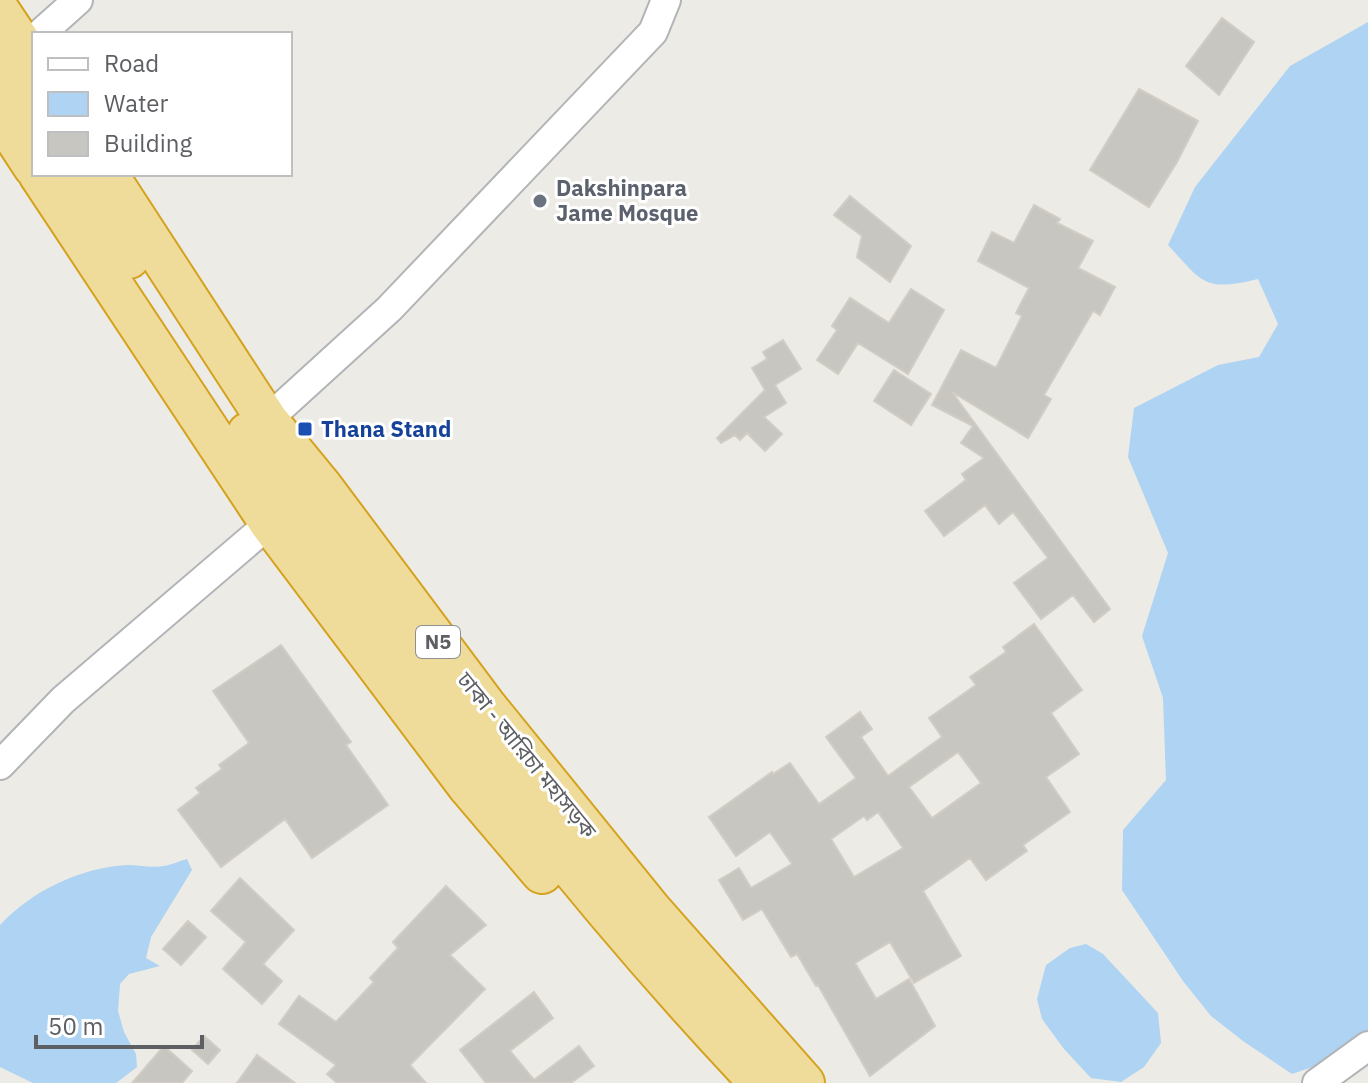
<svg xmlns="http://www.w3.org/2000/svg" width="1368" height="1083" font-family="'IBM Plex Sans','Noto Sans Bengali',sans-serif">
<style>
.water{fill:#aed3f3}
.building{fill:#c8c6c1;stroke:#d1cdc4;stroke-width:2;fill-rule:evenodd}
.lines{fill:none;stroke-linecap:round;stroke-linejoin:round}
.minor-casing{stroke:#b2b4b8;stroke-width:32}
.highway-casing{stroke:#d4a21e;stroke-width:44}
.minor{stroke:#fff;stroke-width:28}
.highway{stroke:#efdc9a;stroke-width:40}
.worship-dot{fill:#6b7280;stroke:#fff;stroke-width:3}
.transit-dot{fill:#1a4fb4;stroke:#fff;stroke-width:3}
.labels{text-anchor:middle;stroke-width:6;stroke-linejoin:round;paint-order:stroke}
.shield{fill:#fff;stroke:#8e8f92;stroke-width:2}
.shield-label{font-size:20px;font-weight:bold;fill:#5d5f63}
.worship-label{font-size:22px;font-weight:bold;fill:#5b616d;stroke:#fff;text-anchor:start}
.transit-label{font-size:22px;font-weight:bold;fill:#164399;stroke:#fff;text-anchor:start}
.street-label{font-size:22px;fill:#5d5f63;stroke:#fff}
</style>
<rect width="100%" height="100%" fill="#edebe5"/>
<path class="water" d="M1368 22V1030L1327 1062 1292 1074 1243 1041 1211 1016 1183 981 1122 890 1123 830 1166 780 1163 698 1142 636 1168 553 1128 457 1134 408 1218 365 1259 357 1278 324 1258 279C1204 292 1203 283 1168 245L1195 187 1290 66Z
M187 859 192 870 151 937 146 958 160 966 129 974 120 984 118 1011 124 1032 136 1054 137 1067 116 1083H33L0 1067V925C32 891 79 868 127 865 138 865 152 868 164 866 171 865 180 861 187 859Z
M1086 944 1103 954 1158 1013 1161 1043 1144 1067 1121 1082 1091 1078 1064 1049 1042 1019 1037 999 1046 965 1070 948Z"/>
<path class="building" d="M1222 18 1254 42 1219 95 1186 66Z
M1139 89 1198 121 1177 162 1149 207 1090 170Z
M850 196 911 246 890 282 857 257 862 236 834 215Z
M1034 205 1060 219 1057 223 1093 241 1078 268 1115 287 1100 315 1093 311 1044 395 1051 399 1028 438 952 392 1110 609 1094 622 1073 595 1041 619 1014 583 1048 558 1013 512 999 524 985 505 944 536 925 511 966 480 962 474 984 458 961 443 973 426 932 405 961 350 996 368 1022 316 1016 313 1029 288 978 261 992 232 1014 243Z
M911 289 944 310 908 374 858 343 838 374 817 360 837 330 832 326 850 298 889 323Z
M783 340 801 369 775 385 786 403 764 417 782 434 765 451 747 433 740 440 735 435 721 443 717 438 765 390 752 368 767 359 763 352Z
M894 370 931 394 911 425 874 401Z
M1034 624 1082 690 1051 713 1079 754 1046 777 1070 812 1023 845 1027 851 986 880 970 858 923 891 961 956 914 983 890 942 855 963 876 999 909 979 935 1026 870 1076 818 985 816 986 797 954 791 957 762 909 743 920 719 880 739 868 751 888 792 864 770 832 736 856 709 817 772 772 773 774 790 763 819 804 856 778 826 737 860 712 872 729 861 737 888 776 942 737 929 718 976 685 970 677 1006 652 1003 647ZM958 752 981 783 932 818 909 787ZM878 812 903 848 854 877 831 839 864 816 867 820Z
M281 645 351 742 346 745 388 805 312 858 285 819 221 867 178 810 200 793 196 788 222 769 219 765 249 743 213 691Z
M240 878 294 930 263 964 282 981 262 1004 223 969 246 942 211 911Z
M446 886 486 925 450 955 485 989 410 1065 426 1083H337L327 1074 336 1065 279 1024 299 996 336 1022 374 982 370 978 398 948 393 942Z
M188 921 206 937 181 965 163 949Z
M534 992 553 1018 510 1051 534 1080 579 1046 594 1066 571 1083H486L460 1050Z
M204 1036 220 1050 208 1064 192 1050Z
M164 1046 192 1071 182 1083H132Z
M257 1055 295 1083H237Z"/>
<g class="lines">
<g class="minor-casing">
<path id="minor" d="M40 34 78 0
M267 420 389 309 653 32 666 0
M0 765 63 700 270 523
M1317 1083 1368 1046"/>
</g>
<g class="highway-casing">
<path id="highway" d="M0 12 34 63
M0 67 34 118
M0 115 34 167
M39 174 270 523 468 786 542 873
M72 174 129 258
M107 174 267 420 322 487 485 705 652 911 804 1083
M248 433C401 659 572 885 760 1083"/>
</g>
<use href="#minor" class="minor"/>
<use href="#highway" class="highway"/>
</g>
<circle class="worship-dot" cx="540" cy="201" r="8"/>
<rect class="transit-dot" x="297" y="421" width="16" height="16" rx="4"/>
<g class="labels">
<rect class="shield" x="416" y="626" width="44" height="32" rx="6"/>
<g class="shield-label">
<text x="438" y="649">N5</text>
</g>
<g class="worship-label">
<text x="556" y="196">Dakshinpara<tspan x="556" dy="25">Jame Mosque</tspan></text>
</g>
<g class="transit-label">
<text x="321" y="437">Thana Stand</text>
</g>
<g class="street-label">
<text transform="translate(527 755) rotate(51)" y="8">ঢাকা - আরিচা মহাসড়ক</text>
</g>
</g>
<rect x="32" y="32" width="260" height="144" fill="#ffffff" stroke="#bebfc1" stroke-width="2"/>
<rect x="48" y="58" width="40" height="12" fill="#ffffff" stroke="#bebfc1" stroke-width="2"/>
<text x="104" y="72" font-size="24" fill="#5d5f63">Road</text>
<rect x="48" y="92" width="40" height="24" fill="#aed3f3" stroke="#bebfc1" stroke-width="2"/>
<text x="104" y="112" font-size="24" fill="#5d5f63">Water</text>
<rect x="48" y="132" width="40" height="24" fill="#c8c6c1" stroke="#bebfc1" stroke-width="2"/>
<text x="104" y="152" font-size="24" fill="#5d5f63">Building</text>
<path d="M36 1035v12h166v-12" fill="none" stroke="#5d5f63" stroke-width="4"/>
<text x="48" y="1035" font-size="24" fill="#5d5f63" stroke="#ffffff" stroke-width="6" paint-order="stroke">50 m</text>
</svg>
